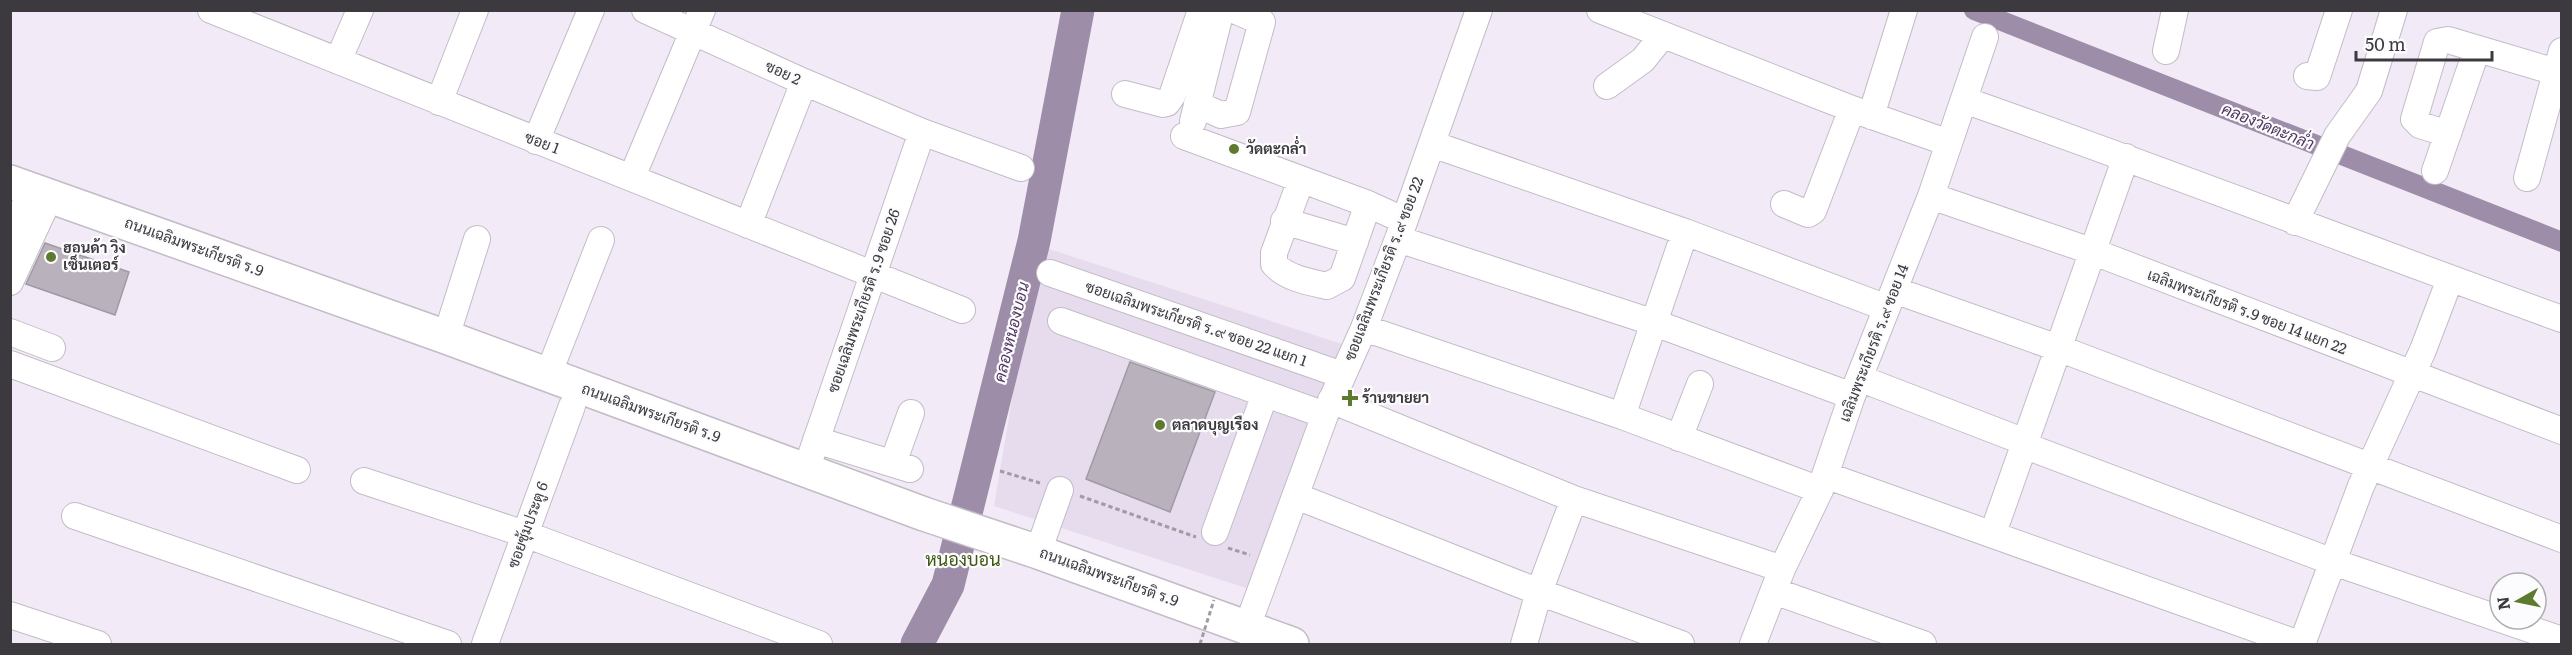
<svg xmlns="http://www.w3.org/2000/svg" width="2572" height="655" font-family="Literata,Sarabun,serif">
<style>
.built{fill:#e6dcee}
.lines{fill:none;stroke-linecap:round;stroke-linejoin:round}
.canal{stroke:#9d8da8;stroke-width:20}
.river{stroke:#9d8da8;stroke-width:33}
.building{fill:#b9b2bd;stroke:#a09aa4;stroke-width:1.5}
.minor-casing{stroke:#c3bcc7;stroke-width:28}
.major-casing{stroke:#c3bcc7;stroke-width:36}
.path{stroke:#a19ca4;stroke-width:3;stroke-dasharray:4.5 3;stroke-linecap:butt}
.minor{stroke:#fff;stroke-width:26}
.major{stroke:#fff;stroke-width:33}
.path-bridge{stroke:#a19ca4;stroke-width:3;stroke-dasharray:4.5 3;stroke-linecap:butt}
.poi-dot{fill:#5d7a2f;stroke:#fcfbfd;stroke-width:2}
.labels{text-anchor:middle;stroke-width:4.5;stroke-linejoin:round;paint-order:stroke}
.street-label{font-size:15px;fill:#3c3a3e;stroke:#fcfbfd}
.poi-label{font-size:15px;font-weight:bold;fill:#3c3a3e;stroke:#fcfbfd;text-anchor:start}
.water-label{font-size:16px;font-style:italic;fill:#4f365f;stroke:#fcfbfd}
.quarter-label{font-size:18px;fill:#3e5710;stroke:#fcfbfd}
</style>
<rect width="100%" height="100%" fill="#f2ebf7"/>
<path class="built" d="M1040 246 1342 344 1252 590 994 506 1029 297Z"/>
<g class="lines">
<path class="canal" d="M1974 10 2562 242"/>
<path class="river" d="M917 644 948 585 1034 241 1078 10"/>
</g>
<path class="building" d="M45 243 129 272 115 315 26 284Z
M1130 362 1215 392 1170 512 1086 479Z"/>
<g class="lines">
<g class="minor-casing">
<path id="minor" d="M211 10 962 310
M645 10 804 82 922 132 1021 168
M1600 10 1852 109 1949 143
M2166 51 2175 10
M338 61 360 10
M2307 76 2317 77 2339 10
M1607 86 1643 60 1663 35
M1125 94 1163 104 1167 103 1172 96 1201 10
M1964 100C2164 170 2362 247 2562 319
M439 102 475 10
M1197 104 1221 115 1237 112 1262 22 1234 10
M1871 116 1904 10
M1193 121 1221 10
M2448 134 2420 125 2414 119 2437 42 2448 40 2556 72
M1184 136 1368 204 1403 220
M536 141 591 10
M1432 144 1685 232 1887 308
M2435 171 2477 49
M632 177 702 10
M2527 178 2562 51
M1301 180 1274 253V264C1286 278 1309 282 1327 286L1342 278 1368 204
M1931 196 2094 252 2562 431
M1784 204 1808 214 1813 211 1852 109
M1284 221 1355 242
M2295 222 2337 136 2369 91 2394 10
M748 225 804 82
M10 238 25 205
M1398 239 1655 323 1852 396
M1050 273 1342 375
M10 282 43 211
M1894 290 2058 348 2562 539
M1061 321 1325 415
M1364 328 1622 416 1820 490
M10 332 52 348
M446 337 477 239
M10 364 297 470
M548 375 601 240
M1859 378 2025 442
M1331 400 1574 499 1782 569
M1622 416 1685 232
M1679 438 1700 384
M816 440 910 469
M2023 445 2333 562 2562 640
M893 463 911 413
M806 470 922 132
M1825 475 2299 644
M364 481 525 534 819 644
M1296 496 1539 592 1681 644
M75 516 448 644
M1215 532 1265 394
M1993 533 2126 157
M1038 552 1060 490
M1774 591 1923 644
M10 615 98 644
M1247 627 1325 415 1364 328 1398 239 1479 10
M485 644 572 406
M1524 644 1539 592 1574 499
M1753 644 1782 569 1820 490 1852 396 1931 196 1985 37
M2302 644 2361 486 2423 350 2450 279"/>
</g>
<g class="major-casing">
<path id="major" d="M10 182 446 337 924 514 1038 552 1292 644"/>
</g>
<path class="path" d="M1000 471 1040 483
M1080 496 1196 537
M1228 548 1250 555"/>
<use href="#minor" class="minor"/>
<use href="#major" class="major"/>
<path class="path-bridge" d="M1200 644 1214 600"/>
</g>
<g class="poi-dot">
<circle cx="1234" cy="149" r="6"/>
<circle cx="51" cy="257" r="6"/>
<path d="M1347 389h6v6h6v6h-6v6h-6v-6h-6v-6h6z"/>
<circle cx="1160" cy="425" r="6"/>
</g>
<g class="labels">
<g class="street-label">
<text transform="translate(783 73) rotate(25)" y="5">ซอย 2</text>
<text transform="translate(542 143) rotate(21)" y="5">ซอย 1</text>
<text transform="translate(194 247) rotate(20)" y="5">ถนนเฉลิมพระเกียรติ ร.9</text>
<text transform="translate(1384 269) rotate(-69)" y="5">ซอยเฉลิมพระเกียรติ ร.๙ ซอย 22</text>
<text transform="translate(864 301) rotate(-71)" y="5">ซอยเฉลิมพระเกียรติ ร.9 ซอย 26</text>
<text transform="translate(2247 312) rotate(21)" y="5">เฉลิมพระเกียรติ ร.9 ซอย 14 แยก 22</text>
<text transform="translate(1196 324) rotate(19)" y="5">ซอยเฉลิมพระเกียรติ ร.๙ ซอย 22 แยก 1</text>
<text transform="translate(1874 343) rotate(-69)" y="5">เฉลิมพระเกียรติ ร.๙ ซอย 14</text>
<text transform="translate(651 413) rotate(20)" y="5">ถนนเฉลิมพระเกียรติ ร.9</text>
<text transform="translate(528 525) rotate(-70)" y="5">ซอยซุ้มประตู 6</text>
<text transform="translate(1109 577) rotate(20)" y="5">ถนนเฉลิมพระเกียรติ ร.9</text>
</g>
<g class="poi-label">
<text x="1246" y="154">วัดตะกล่ำ</text>
<text x="63" y="253">ฮอนด้า วิง<tspan x="63" dy="17">เซ็นเตอร์</tspan></text>
<text x="1362" y="403">ร้านขายยา</text>
<text x="1172" y="430">ตลาดบุญเรือง</text>
</g>
<g class="water-label">
<text transform="translate(2268 126) rotate(22)" y="6">คลองวัดตะกล่ำ</text>
<text transform="translate(1011 332) rotate(-76)" y="6">คลองหนองบอน</text>
</g>
<g class="quarter-label">
<text x="963" y="566">หนองบอน</text>
</g>
</g>
<rect width="2572" height="655" fill="none" stroke="#3c3a3e" stroke-width="24"/>
<g transform="translate(2518 601) rotate(261)"><circle r="28" fill="#fcfbfd" stroke="#afaeb1" stroke-width="1.5"/>
<path d="M0-4.5L10 22L0 15L-10 22Z" fill="#5d7a2f"/>
<text y="-9" font-size="16" font-weight="bold" text-anchor="middle" fill="#3c3a3e">N</text>
</g>
<path d="M2356 51v9h136v-9" fill="none" stroke="#3c3a3e" stroke-width="3"/>
<text x="2365" y="51" font-size="18" fill="#3c3a3e" stroke="#fcfbfd" stroke-width="4.5" paint-order="stroke">50 m</text>
</svg>
